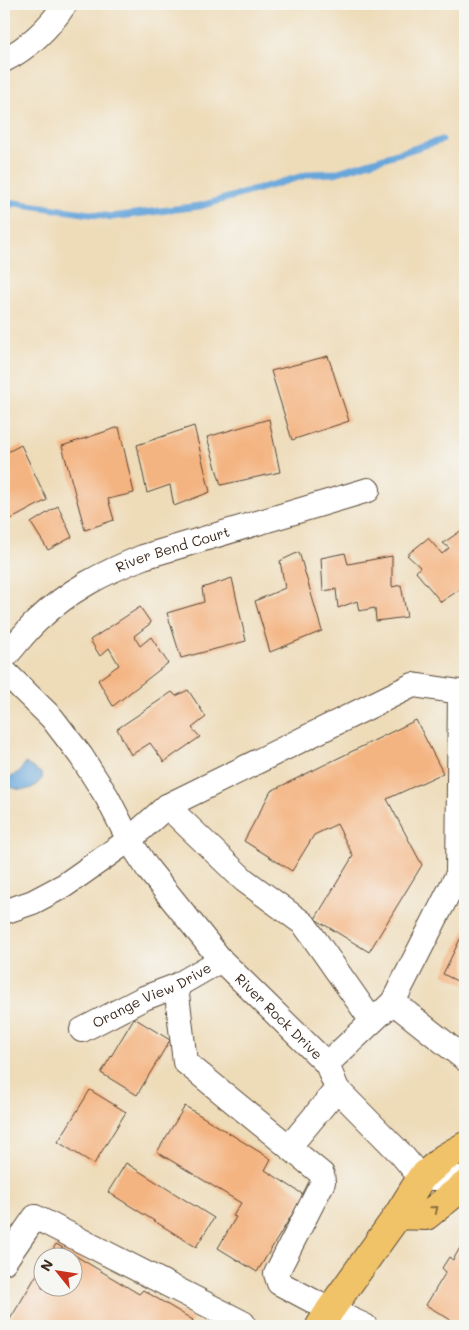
<svg xmlns="http://www.w3.org/2000/svg" width="469" height="1330" font-family="Mali,sans-serif">
<style>
.water{fill:#68a6da;stroke:#52687c}
.lines{fill:none;stroke-linecap:round;stroke-linejoin:round}
.stream{stroke:#68a6da;stroke-width:7}
.building{fill:#f4b481}
.minor-casing{stroke:#564535;stroke-width:26}
.major-casing{stroke:#564535;stroke-width:30}
.minor{stroke:#fff;stroke-width:24}
.major{stroke:#f1c369;stroke-width:28}
.oneway{stroke:#8d6f40}
.labels{text-anchor:middle;stroke-width:5;stroke-linejoin:round;paint-order:stroke}
.street-label{font-size:14px;fill:#3b2a1e;stroke:#f6f6f2}
</style>
<rect width="100%" height="100%" fill="#f6f6f2"/>
<filter id="ink" filterUnits="userSpaceOnUse"><feTurbulence type="fractalNoise" baseFrequency=".02" numOctaves="2"/><feDisplacementMap in="SourceGraphic" scale="10" xChannelSelector="R" yChannelSelector="G"/><feConvolveMatrix kernelMatrix="1 2 1 2 8 2 1 2 1" color-interpolation-filters="sRGB"/></filter>
<filter id="wash" filterUnits="userSpaceOnUse"><feTurbulence type="fractalNoise" baseFrequency=".0096" numOctaves="4" result="noise"/><feDisplacementMap in="SourceGraphic" scale="20" xChannelSelector="R" yChannelSelector="G"/><feGaussianBlur stdDeviation="1.12" result="paint"/><feColorMatrix in="noise" values="0 0 0 0 0 0 0 0 0 0 0 0 0 0 0 0 0 1.4 0 .05"/><feComposite in="paint" operator="in"/></filter>
<g filter="url(#wash)">
<rect width="100%" height="100%" fill="#eedcb9"/>
<path class="water" d="M25 763 41 773 43 777C33 792 22 792 8 786V779L20 771Z"/>
<g class="lines">
<path class="stream" d="M4 206 15 203 111 217 200 206 310 174 335 173 442 140"/>
</g>
<g id="blocks">
<path class="building" d="M328 356 349 421 292 440 271 371Z
M269 419 280 472 221 485 207 437Z
M194 426 210 492 174 506 170 485 147 493 137 445Z
M119 427 134 493 108 499 114 520 85 530 62 446Z
M21 445 47 500 4 523V464L7 462 4 454Z
M58 506 72 537 48 550 31 523Z
M465 528V586L441 602 416 572 420 567 407 555 428 538 442 554 449 548 443 543Z
M299 552 322 631 270 652 255 601 285 588 280 561Z
M345 553 348 564 392 556V587L401 585 407 617 376 621 375 608 359 611 357 601 338 608 336 589 323 591 321 558Z
M232 578 246 641 181 658 167 613 204 602 202 588Z
M140 607 151 623 134 636 140 646 151 637 168 663 113 706 98 680 119 665 109 648 100 656 90 640Z
M188 690 206 717 192 728 200 737 164 762 150 743 131 755 117 729 172 692 176 696Z
M416 720 443 773 387 799 422 865 369 952 315 919 353 856 337 824 314 835 292 871 244 841 271 791Z
M465 929V985L443 974Z
M134 1018 170 1040 137 1095 101 1073Z
M90 1090 126 1112 94 1164 58 1142Z
M185 1106 271 1159 265 1170 304 1195 257 1272 218 1248 236 1217 233 1216 241 1203 157 1152Z
M126 1163 214 1218 196 1247 108 1192Z
M465 1239V1315L459 1325 426 1305 446 1272 442 1268 449 1257 453 1260Z
M56 1244 139 1294 143 1290 193 1320 189 1326H6L42 1266V1288H72V1258H48Z"/>
</g>
</g>
<g filter="url(#ink)">
<use href="#blocks" fill-opacity="0" stroke="#564535" stroke-width="1"/>
<g class="lines">
<g class="minor-casing">
<g id="minor">
<path d="M4 60C28 48 50 27 65 4"/>
<path id="s1" d="M4 658C15 646 25 632 37 621 69 590 103 573 143 557L368 490"/>
<path id="s2" d="M4 671 52 718 81 756 107 797 129 840 148 869 221 960 327 1064 337 1089 401 1154 421 1178H465"/>
<path d="M167 806 244 880 304 924 372 1021"/>
<path d="M4 912 33 902 65 885 129 840 167 806 413 685 460 692 458 874 393 1002 327 1064"/>
<path d="M176 986 185 1062 322 1174 323 1182 276 1274 279 1283 330 1310 365 1326"/>
<path d="M393 1002 465 1059V1058"/>
<path id="s3" d="M82 1030 144 998 176 986 221 960"/>
<path d="M289 1147 337 1089"/>
<path d="M4 1262 35 1217 243 1323"/>
</g>
</g>
<g class="major-casing">
<path id="major" d="M398 1215 426 1216 465 1185
M320 1326 330 1310 398 1215 421 1178 444 1158 465 1146"/>
</g>
<use href="#minor" class="minor"/>
<use href="#major" class="major"/>
</g>
<defs><path id="oneway-chevron" d="M-2-3.5L2.5 0L-2 3.5" fill="none" stroke-width="1.6" stroke-linecap="round" stroke-linejoin="round" transform="scale(1.25)"/></defs>
<use class="oneway" href="#oneway-chevron" transform="translate(435 1209) rotate(-39)"/>
</g>
<g class="labels">
<g class="street-label">
<text dy="5" stroke="none"><textPath href="#s1" startOffset="205">River Bend Court</textPath></text>
<text dy="5" stroke="none"><textPath href="#s3" startOffset="78">Orange View Drive</textPath></text>
<text dy="5" stroke="none"><textPath href="#s2" startOffset="444">River Rock Drive</textPath></text>
</g>
</g>
<rect width="469" height="1330" fill="none" stroke="#f6f6f2" stroke-width="20"/>
<g transform="translate(58 1272) rotate(300)"><circle r="24" fill="#f6f6f2" stroke="#aba49d"/>
<path d="M0-4L9 19L0 12L-9 19Z" fill="#c8321e"/>
<text y="-8" font-size="14" font-weight="bold" text-anchor="middle" fill="#3b2a1e">N</text>
</g>
</svg>
